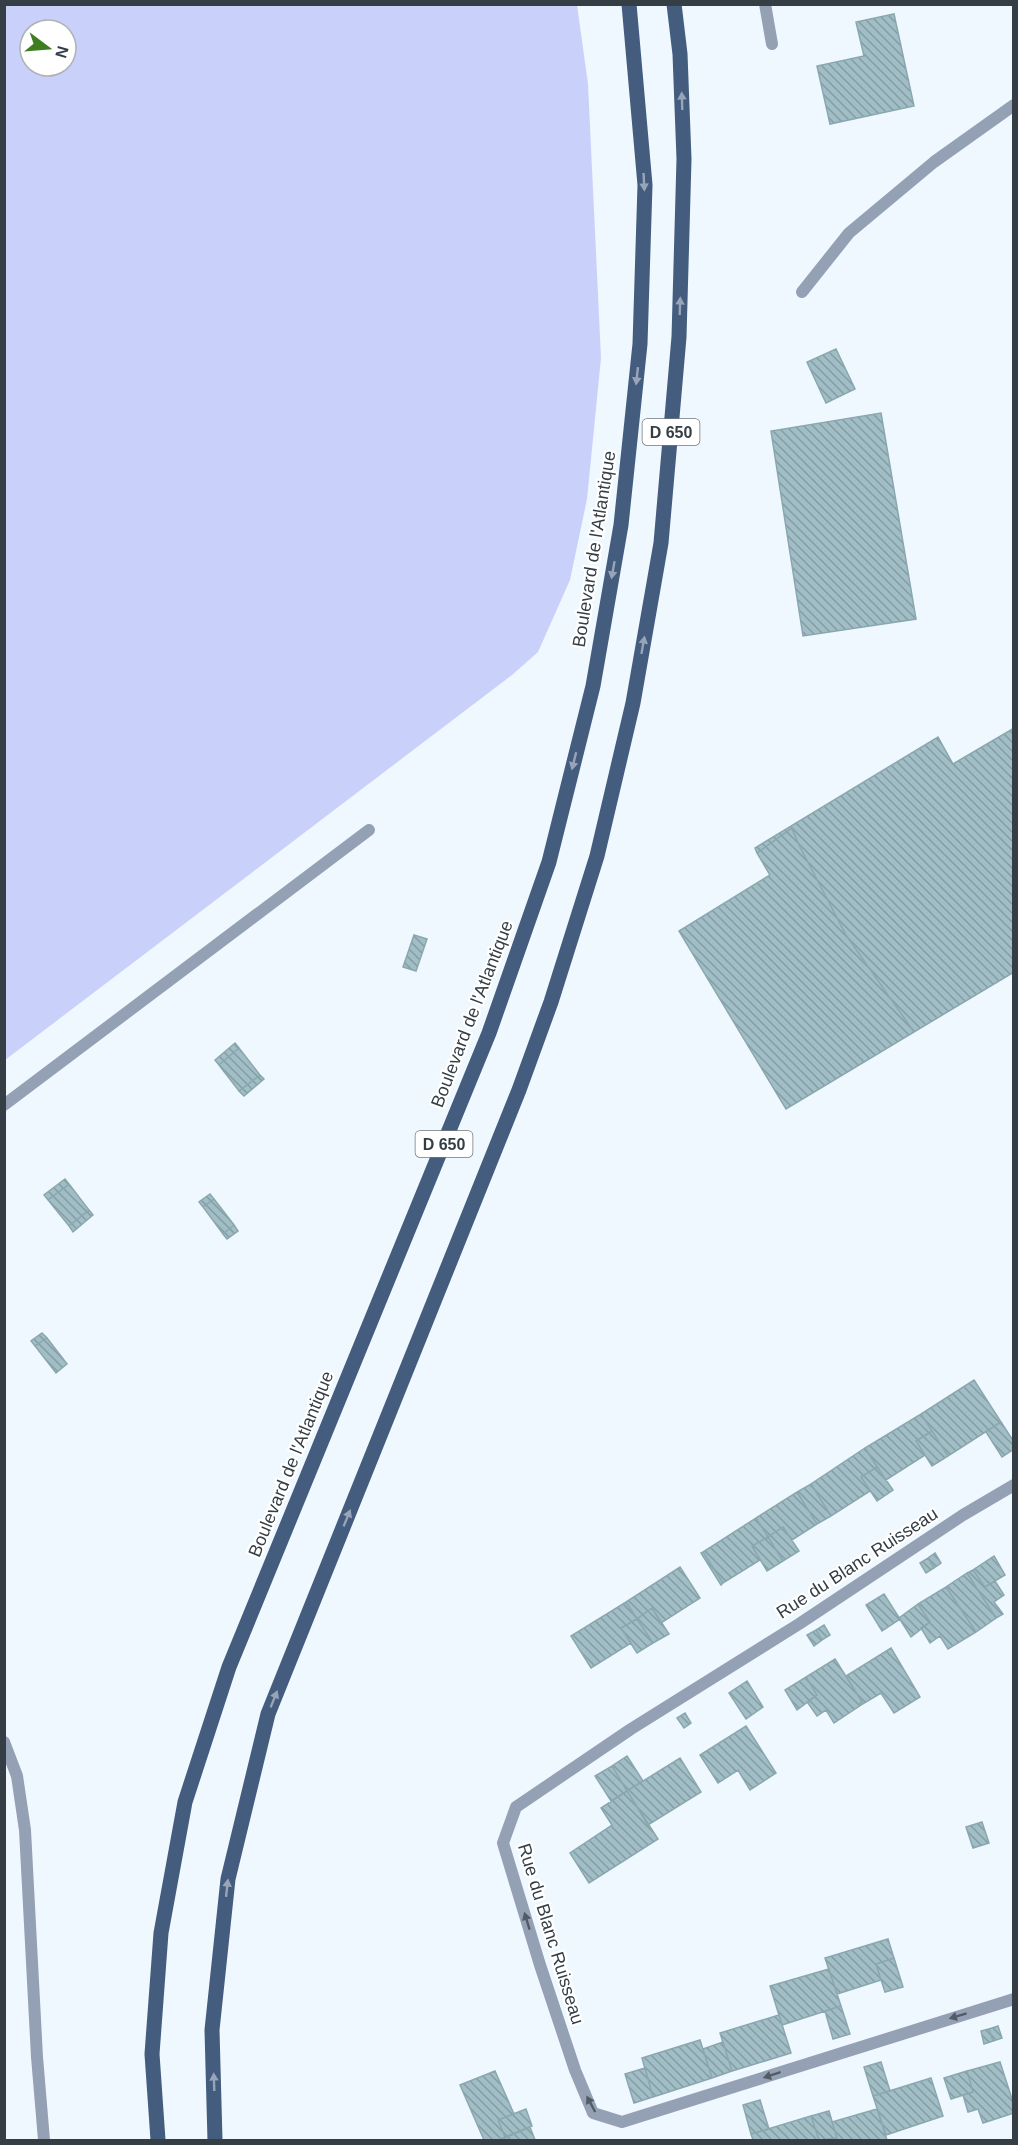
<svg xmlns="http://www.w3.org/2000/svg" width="1018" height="2145" font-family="Arial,sans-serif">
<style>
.grass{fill:#c9d1fb;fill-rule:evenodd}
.building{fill:url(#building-back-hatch);stroke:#8aa7af;stroke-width:1.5}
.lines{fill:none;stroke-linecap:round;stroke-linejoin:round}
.service{stroke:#94a1b5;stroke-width:12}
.minor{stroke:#94a1b5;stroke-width:12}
.primary{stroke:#445c7d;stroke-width:15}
.oneway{fill:#98a5b8}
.oneway2{fill:#525c67}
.labels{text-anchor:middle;stroke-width:4.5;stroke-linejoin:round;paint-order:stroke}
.shield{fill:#fff;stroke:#72787d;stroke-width:1.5}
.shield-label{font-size:16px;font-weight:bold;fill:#353e45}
.street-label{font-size:18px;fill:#353e45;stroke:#fff}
</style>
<defs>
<pattern id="building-back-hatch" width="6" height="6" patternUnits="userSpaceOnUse" patternTransform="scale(1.5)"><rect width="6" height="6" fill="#a1bec6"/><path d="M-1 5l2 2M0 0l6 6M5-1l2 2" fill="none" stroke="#849ca3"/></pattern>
</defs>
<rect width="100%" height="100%" fill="#eef8fe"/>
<path class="grass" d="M5 4 577 5 588 84 601 358 587 499 570 580 538 652 512 675 5 1060ZM30 30H66V66H30Z"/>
<path class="building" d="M894 14 914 106 830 124 817 66 864 56 856 22Z
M836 349 855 389 826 403 807 362Z
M881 413 916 619 803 636 771 431Z
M1014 728V972L914 1032 846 935 799 845 791 826 938 737 953 764Z
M791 826 792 828 757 853 755 848Z
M792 828 799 845 846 935 914 1032 786 1109 679 931 770 875 757 853Z
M414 935 427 939 416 971 403 967Z
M235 1043 239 1048 219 1065 215 1060Z
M239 1048 260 1075 239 1091 219 1065Z
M260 1075 264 1079 244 1096 239 1091Z
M65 1179 69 1184 48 1200 44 1195Z
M69 1184 89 1210 69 1226 48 1200Z
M210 1194 214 1199 203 1207 199 1202Z
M214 1199 234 1225 223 1234 203 1207Z
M89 1210 93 1215 73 1232 69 1226Z
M234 1225 238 1231 227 1239 223 1234Z
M42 1333 47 1338 35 1346 31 1341Z
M47 1338 67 1364 56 1373 35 1346Z
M974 1380 1001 1422 948 1456 921 1414Z
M921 1414 932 1431 916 1441 925 1455 886 1480 865 1448Z
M1001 1422 1014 1442V1449L1002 1457 986 1432Z
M932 1431 948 1456 932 1466 916 1441Z
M865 1448 877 1467 861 1477 870 1491 831 1516 811 1484Z
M877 1467 893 1490 877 1501 861 1477Z
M811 1484 831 1516 817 1524 797 1492Z
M797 1492 817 1524 792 1540 783 1527 768 1537 756 1518Z
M756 1518 768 1537 752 1546 760 1560 723 1583 703 1552Z
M783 1527 799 1551 783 1561 768 1537Z
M768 1537 783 1561 767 1571 752 1546Z
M703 1552 723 1583 721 1585 701 1553Z
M935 1553 941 1563 934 1568 928 1558Z
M994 1556 1005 1575 985 1587 973 1570Z
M928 1558 934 1568 926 1573 920 1563Z
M680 1567 700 1598 661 1623 652 1608 637 1619 626 1602Z
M973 1570 985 1587 995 1581 1004 1595 994 1602 1003 1614 996 1618 967 1573Z
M967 1573 996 1618 976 1632 946 1587Z
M946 1587 976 1632 948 1649 940 1636 930 1643 921 1628 930 1622 918 1604Z
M884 1594 900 1619 882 1631 866 1605Z
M626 1602 637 1619 621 1628 631 1643 591 1668 571 1636Z
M918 1604 930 1622 911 1637 899 1618Z
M652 1608 669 1634 653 1643 637 1619Z
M637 1619 653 1643 637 1653 621 1628Z
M824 1625 830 1635 822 1640 816 1630Z
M816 1630 822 1640 814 1646 807 1635Z
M891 1648 920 1697 894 1713 881 1693 861 1705 860 1703 862 1702 846 1676Z
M835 1659 862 1702 860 1703 861 1705 834 1723 826 1710 817 1716 808 1703 807 1702 817 1695 806 1677Z
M806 1677 817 1695 797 1710 785 1690Z
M747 1681 763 1707 746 1719 729 1693Z
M685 1713 691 1723 684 1728 677 1718Z
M746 1726 776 1773 750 1790 738 1770 718 1783 700 1755Z
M627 1756 643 1781 627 1791 612 1766Z
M680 1758 701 1792 648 1825 627 1791Z
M612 1766 627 1791 611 1801 595 1776Z
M627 1791 658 1839 589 1883 570 1853 612 1825 601 1808Z
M982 1822 989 1843 973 1848 966 1827Z
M888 1939 894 1958 876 1964 881 1980 837 1994 825 1958Z
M894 1958 903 1987 885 1992 876 1964Z
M829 1969 841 2006 782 2025 770 1986Z
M841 2006 850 2034 833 2039 825 2011Z
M779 2015 791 2053 732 2071 720 2033Z
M998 2026 1002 2038 993 2041 989 2029Z
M989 2029 993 2041 984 2044 981 2031Z
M700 2040 712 2078 653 2097 642 2058Z
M723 2042 732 2071 712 2078 703 2049Z
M881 2062 890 2091 873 2096 864 2067Z
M1000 2062 1014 2105V2113L983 2123 978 2109 968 2112 963 2095 973 2092 967 2071Z
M645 2068 653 2097 634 2103 625 2074Z
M495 2071 514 2114 498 2120 505 2137 499 2140H484L460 2085Z
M967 2071 973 2092 951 2099 944 2078Z
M931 2078 943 2116 886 2135 873 2096Z
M760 2100 769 2129 751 2134 743 2105Z
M526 2109 532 2126 505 2137 498 2120Z
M877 2109 887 2140H830L837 2138 832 2122Z
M829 2111 837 2138 819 2140 811 2116Z
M811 2116 819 2140H753L751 2134Z
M530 2127 535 2140H504L503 2139Z"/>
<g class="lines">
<path class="service" d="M765 4 772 44
M802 292 849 233 934 162 1014 105
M4 1105 369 830"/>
<path class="minor" d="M1014 1485 963 1515 799 1624 631 1729 516 1807 503 1843 540 1965 575 2070 593 2113 622 2122 1014 1999
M4 1742 17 1776 25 1830 37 2057 44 2140"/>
<path class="primary" d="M158 2140 152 2054 161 1933 185 1802 229 1667 489 1033 549 862 593 686 621 525 640 344 645 185 629 4
M215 2140 212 2030 228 1879 268 1714 519 1090 551 1002 597 856 633 703 661 543 679 337 684 159 680 54 674 4"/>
</g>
<defs><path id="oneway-solid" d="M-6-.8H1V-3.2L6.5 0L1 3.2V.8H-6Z" transform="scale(1.5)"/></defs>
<g class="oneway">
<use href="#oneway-solid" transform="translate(682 101) rotate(-92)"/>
<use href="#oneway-solid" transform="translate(644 182) rotate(87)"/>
<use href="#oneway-solid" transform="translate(680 306) rotate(-88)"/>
<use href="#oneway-solid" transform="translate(637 376) rotate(96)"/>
<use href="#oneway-solid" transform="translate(613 570) rotate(100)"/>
<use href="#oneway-solid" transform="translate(643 645) rotate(-80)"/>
<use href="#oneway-solid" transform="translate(574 761) rotate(104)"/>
<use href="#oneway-solid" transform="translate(347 1518) rotate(-68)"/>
<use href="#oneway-solid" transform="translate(274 1699) rotate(-68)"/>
<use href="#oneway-solid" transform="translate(227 1888) rotate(-84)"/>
<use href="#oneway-solid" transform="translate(214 2082) rotate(-92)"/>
</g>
<g class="oneway2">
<use href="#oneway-solid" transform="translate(527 1921) rotate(-107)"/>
<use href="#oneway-solid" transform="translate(958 2016) rotate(163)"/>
<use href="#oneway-solid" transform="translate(772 2075) rotate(162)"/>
<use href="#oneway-solid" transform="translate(591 2104) rotate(-118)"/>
</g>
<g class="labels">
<g class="shield">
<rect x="642.5" y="419" width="57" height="26" rx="4.5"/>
<rect x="415.5" y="1131" width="57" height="26" rx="4.5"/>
</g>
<g class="shield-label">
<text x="671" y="438">D 650</text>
<text x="444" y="1150">D 650</text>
</g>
<g class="street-label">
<text transform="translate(594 549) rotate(-81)" y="6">Boulevard de l'Atlantique</text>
<text transform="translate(472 1014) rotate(-69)" y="6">Boulevard de l'Atlantique</text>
<text transform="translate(291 1464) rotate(-68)" y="6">Boulevard de l'Atlantique</text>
<text transform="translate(857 1563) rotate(-33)" y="6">Rue du Blanc Ruisseau</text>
<text transform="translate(551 1934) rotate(73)" y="6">Rue du Blanc Ruisseau</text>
</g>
</g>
<rect width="1018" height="2145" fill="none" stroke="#353e45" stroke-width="12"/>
<g transform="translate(48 48) rotate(106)"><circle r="28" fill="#ffffff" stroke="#aeb2b5" stroke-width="1.5"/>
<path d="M0-4.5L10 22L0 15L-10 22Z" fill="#3d7e1f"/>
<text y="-9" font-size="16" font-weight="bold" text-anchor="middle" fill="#353e45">N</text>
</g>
</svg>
